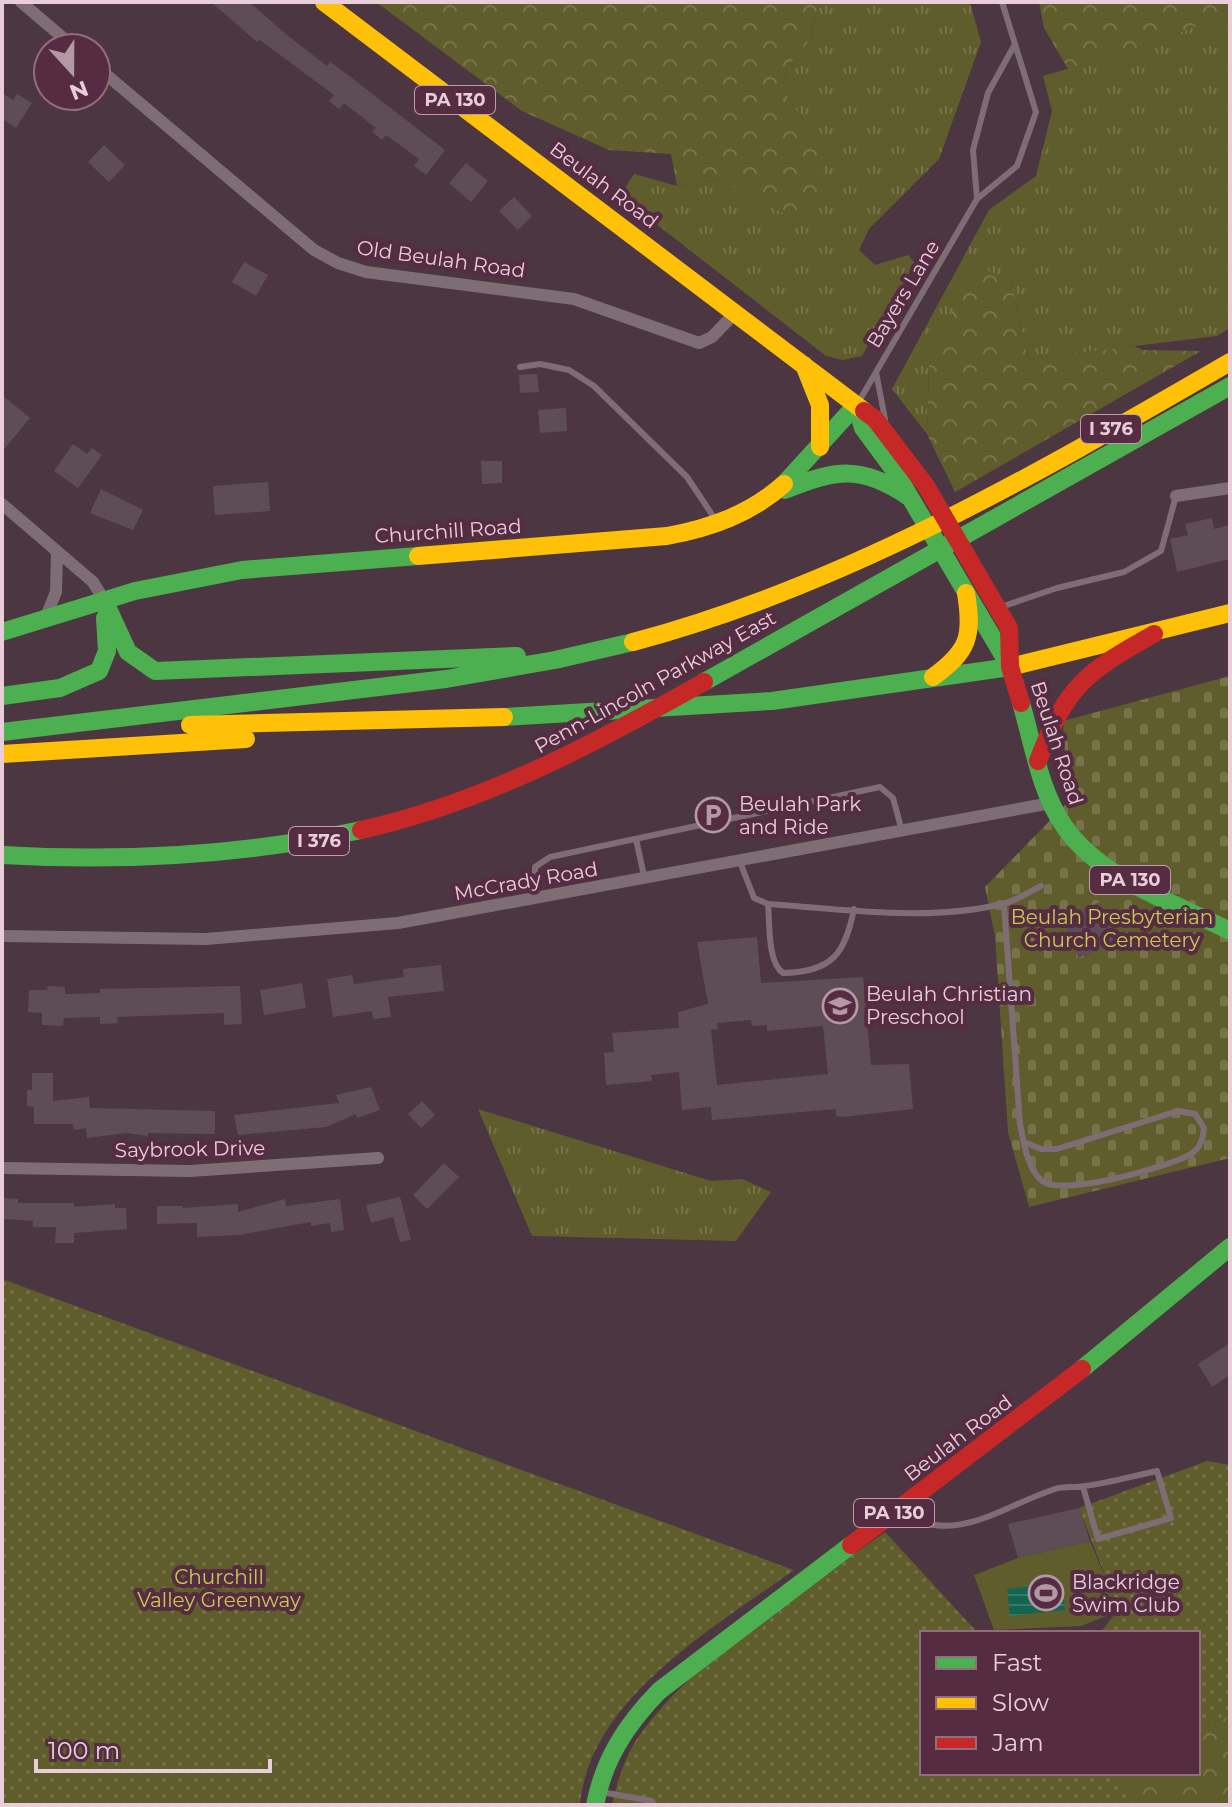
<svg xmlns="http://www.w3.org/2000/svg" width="1232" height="1807" font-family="Montserrat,sans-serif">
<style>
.grass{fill:url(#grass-tufts)}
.forest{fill:url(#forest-crowns)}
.cemetery{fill:url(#cemetery-stones)}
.park{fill:url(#park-dots)}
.garden{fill:#605d2d}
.water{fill:url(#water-rules)}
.building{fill:#5f4d56;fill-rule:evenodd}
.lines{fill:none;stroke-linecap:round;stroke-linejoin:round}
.lane{stroke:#7f6d76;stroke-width:6}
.street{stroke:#7f6d76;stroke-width:12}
.fast{stroke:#4caf50;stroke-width:18}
.slow{stroke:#ffc107;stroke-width:18}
.jam{stroke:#c62828;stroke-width:18}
.labels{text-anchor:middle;stroke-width:8;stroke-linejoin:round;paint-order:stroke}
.shield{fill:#562c42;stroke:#bd9dac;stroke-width:2}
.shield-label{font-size:18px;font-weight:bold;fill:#e9ceda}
.street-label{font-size:20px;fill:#e9ceda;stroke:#562c42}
.poi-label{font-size:20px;fill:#e9ceda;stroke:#562c42;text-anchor:start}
.park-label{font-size:20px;fill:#cbc950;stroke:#562c42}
</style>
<defs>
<pattern id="grass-tufts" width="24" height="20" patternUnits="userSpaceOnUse" patternTransform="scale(2)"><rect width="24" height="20" fill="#605d2d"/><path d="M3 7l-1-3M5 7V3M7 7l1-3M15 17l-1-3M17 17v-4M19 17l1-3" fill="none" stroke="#77734b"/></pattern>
<pattern id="forest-crowns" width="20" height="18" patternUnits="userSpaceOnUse" patternTransform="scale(2)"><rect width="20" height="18" fill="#605d2d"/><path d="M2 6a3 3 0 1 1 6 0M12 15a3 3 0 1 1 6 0" fill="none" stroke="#77734b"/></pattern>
<pattern id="cemetery-stones" width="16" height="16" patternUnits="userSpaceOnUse" patternTransform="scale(2)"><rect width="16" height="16" fill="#605d2d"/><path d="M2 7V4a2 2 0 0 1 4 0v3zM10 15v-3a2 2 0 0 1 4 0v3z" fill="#77734b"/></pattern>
<pattern id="park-dots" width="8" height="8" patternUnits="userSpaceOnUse" patternTransform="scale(2)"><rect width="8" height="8" fill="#605d2d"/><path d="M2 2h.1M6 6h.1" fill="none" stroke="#77734b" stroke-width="1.8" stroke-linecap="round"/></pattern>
<pattern id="water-rules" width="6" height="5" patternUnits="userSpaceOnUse" patternTransform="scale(2)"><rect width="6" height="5" fill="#136550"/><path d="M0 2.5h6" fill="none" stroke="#357a69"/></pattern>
</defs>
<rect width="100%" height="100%" fill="#4c3641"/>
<path class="grass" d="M819 2H970L981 42 939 159 869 229 859 250 875 265 908 255 915 263 862 356 843 360 826 356 620 196 634 174 677 186 721 179 755 200 817 141 787 96 785 70 810 40Z
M1209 2H1230V328L1217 336 1028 359 1011 280 929 364 927 434 892 389 989 210 1036 176 1052 111 1043 76 1138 48 1226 15Z
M478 1109 711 1181 742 1179 771 1192 736 1241 532 1236Z"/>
<path class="forest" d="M376 2H819L810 40 785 70 787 96 817 141 825 181 816 203 803 222 755 200 721 179 677 186 671 154 609 150 522 111Z
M1039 2H1209L1227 15 1138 48 1068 69 1044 28Z
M973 264 1011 280 1028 359 1134 346 1143 350 1201 351 955 492 927 434 929 364Z
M1230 1716V1805H1110L1095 1773H1198V1728Z"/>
<path class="cemetery" d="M1230 676V1158L1029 1207 1008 1132 995 936 985 887 1068 802 1063 721Z"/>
<path class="park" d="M2 1279 794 1570C715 1627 589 1699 580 1805H2Z
M1207 1461 1230 1465V1716L1198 1728V1633H1100L1118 1610 1079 1508Z
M885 1532 978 1633H922V1773H1106L1135 1805H612C617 1782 625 1756 639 1736 698 1654 804 1592 885 1532Z"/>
<path class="garden" d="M1090 1541 1119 1611 1081 1626 994 1630 974 1575 1018 1558Z"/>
<path class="water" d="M1062 1583 1065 1610 1010 1616 1007 1589Z"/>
<path class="building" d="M211 2H249L287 35 327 66 331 62 445 150 426 175 414 166 419 159 386 135 382 140 372 132 376 128 344 103 339 109 329 101 334 95 260 40 257 42Z
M2 93 13 100 17 94 32 103 16 128 2 119Z
M104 145 125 165 109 182 88 162Z
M466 163 488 181 471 202 449 183Z
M514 197 532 216 518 230 499 211Z
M244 262 268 275 256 296 232 282Z
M537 374 539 392 520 393 519 375Z
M2 395 30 418 2 452Z
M566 408 567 431 540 433 538 410Z
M73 444 87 454 92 448 102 455 78 488 54 471Z
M481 461H502V483L482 484Z
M268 482 270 511 215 515 213 486Z
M101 489 143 510 133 530 90 513Z
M1212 518 1214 529 1230 525V559L1177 572 1170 539 1188 535 1185 524Z
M1100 902 1116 944 1078 958 1062 917Z
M757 937 761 983 863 977 871 1065 909 1064 913 1109 842 1117 836 1116V1109L712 1120 711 1107 682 1110 679 1072 651 1075 652 1081 606 1085 604 1053 614 1052 612 1033 679 1028 678 1012 708 1004 697 942ZM751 1020 752 1026 767 1025V1031L823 1026 828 1074 717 1085 711 1030 718 1029 717 1023Z
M441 965 444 991 388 997 391 1017 373 1019 372 1011 333 1017 327 979 352 975 354 984 404 977 403 969Z
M302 983 306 1008 264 1015 260 990Z
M48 986 65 987V994L100 993V989L240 986 242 1024 224 1025V1013L117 1017 118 1023 100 1024V1017L64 1018 63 1026 42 1025V1013L28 1012 29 990H47Z
M32 1073H53V1101L89 1097 90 1108 215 1111V1134L148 1133V1136L126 1133 87 1138 86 1128 74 1130 73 1124H34V1107L27 1106V1090H32Z
M371 1087 380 1110 357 1118 356 1114 326 1127 238 1135 234 1115 339 1103 336 1095Z
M422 1101 435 1115 421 1128 408 1114Z
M444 1163 459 1177 427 1209 413 1195Z
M400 1197 411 1240 400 1242 393 1217 371 1223 366 1205Z
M2 1198 18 1199V1203H74V1207L115 1204V1208H126L127 1229 74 1233V1243H55L56 1227H33V1221L2 1219Z
M285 1199 286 1206 340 1199 344 1230 331 1232 330 1223 311 1226V1222L239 1235 197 1237V1223L157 1224V1206H183V1208L238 1204V1212Z
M1230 1343V1375L1212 1387 1198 1364Z
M1079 1508 1090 1541 1018 1558 1008 1524Z"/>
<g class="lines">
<path class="lane" d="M977 199 973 150 988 93 1015 44
M520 367 540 364 569 370 594 386 687 477 717 522
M876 372 885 419
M858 403 977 199 1017 166 1036 112 1002 2
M1001 607 1057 588 1124 572 1161 551 1176 496
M636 839 644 876
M740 862 754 898 768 904C843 909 928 922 1002 904 1016 901 1029 892 1041 886
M535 897V867L550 857 880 787 893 798 902 831
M768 904C770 922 767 962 783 973 832 972 845 954 854 909
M1004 904 1020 1124C1024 1143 1027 1168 1042 1181 1062 1197 1169 1167 1191 1154 1201 1147 1203 1139 1204 1128L1195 1114 1178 1111 1057 1149H1041L1024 1142
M899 1514C959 1545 1000 1507 1055 1489 1064 1486 1076 1488 1085 1486 1109 1483 1133 1476 1157 1471L1171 1518 1098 1539 1083 1487
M601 1792 652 1801 654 1805"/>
<path class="street" d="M21 2 75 48
M96 66 314 250 338 263 366 272 574 299 699 343 712 337 736 312
M1176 496 1230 488
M2 504 93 582 104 600
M45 619 56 592 57 551
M2 936 206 939 398 923 1051 803
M2 1168 190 1171 378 1158"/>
<path class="fast" d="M856 405 863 428 894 470 1010 667
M784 484 856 405
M785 490C836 469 862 465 909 497
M104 600 128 652 155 671 517 656
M2 632 135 591 242 570 418 556
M704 682 1230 386
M2 696 60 688 99 671 107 651 105 618
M1021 703C1033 743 1040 792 1064 826 1100 879 1175 903 1230 931
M504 717 772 701 1010 667
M2 732 446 679 555 660 633 642
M2 855C124 862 241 856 361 830
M1082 1369 1230 1247
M595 1805C604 1759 626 1725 659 1691L851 1545"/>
<path class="slow" d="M324 2 864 411
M804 365 820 405V447
M418 556 667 536C711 528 750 514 784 484
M633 642C847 585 1040 472 1230 362
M1010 667 1230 613
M933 677C969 651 973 636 966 593
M190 725 504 717
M2 754 246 739"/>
<path class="jam" d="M864 411 875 419 926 486 1009 628 1010 667 1021 703
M1038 761C1066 686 1086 672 1154 634
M361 830C485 802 594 744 704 682
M851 1545 1082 1369"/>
</g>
<defs>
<g id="parking-ring" transform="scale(1.8)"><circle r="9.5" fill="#562c42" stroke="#b299a4" stroke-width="1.5"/><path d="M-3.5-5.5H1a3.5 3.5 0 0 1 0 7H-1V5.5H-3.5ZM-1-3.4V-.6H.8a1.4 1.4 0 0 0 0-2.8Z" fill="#b299a4"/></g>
<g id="school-ring" transform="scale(1.8)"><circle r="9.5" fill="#562c42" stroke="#b299a4" stroke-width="1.5"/><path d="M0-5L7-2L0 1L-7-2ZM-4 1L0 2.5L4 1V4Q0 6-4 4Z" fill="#b299a4"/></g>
<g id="stadium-ring" transform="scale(1.8)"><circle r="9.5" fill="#562c42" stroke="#b299a4" stroke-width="1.5"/><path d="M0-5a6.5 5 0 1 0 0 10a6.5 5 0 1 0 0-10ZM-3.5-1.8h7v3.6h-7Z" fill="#b299a4"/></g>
</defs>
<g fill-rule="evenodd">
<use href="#parking-ring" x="713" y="815"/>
<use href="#school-ring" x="840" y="1006"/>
<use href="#stadium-ring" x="1046" y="1593"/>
</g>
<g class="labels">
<g class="shield">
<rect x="415" y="86" width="80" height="28" rx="6"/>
<rect x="1081" y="415" width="60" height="28" rx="6"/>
<rect x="289" y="827" width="60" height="28" rx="6"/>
<rect x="1090" y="866" width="80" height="28" rx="6"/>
<rect x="854" y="1499" width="80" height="28" rx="6"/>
</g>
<g class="shield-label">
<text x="455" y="106">PA 130</text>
<text x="1111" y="435">I 376</text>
<text x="319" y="847">I 376</text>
<text x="1130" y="886">PA 130</text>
<text x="894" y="1519">PA 130</text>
</g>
<g class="street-label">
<text transform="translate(604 185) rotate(37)" y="7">Beulah Road</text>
<text transform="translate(441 259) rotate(8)" y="7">Old Beulah Road</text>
<text transform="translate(903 294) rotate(-59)" y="7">Bayers Lane</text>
<text transform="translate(448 531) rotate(-4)" y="7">Churchill Road</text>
<text transform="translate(655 682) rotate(-29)" y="7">Penn-Lincoln Parkway East</text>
<text transform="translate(1057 743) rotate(72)" y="7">Beulah Road</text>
<text transform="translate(526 881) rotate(-10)" y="7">McCrady Road</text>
<text transform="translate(190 1149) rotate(-1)" y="7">Saybrook Drive</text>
<text transform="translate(958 1438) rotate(-37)" y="7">Beulah Road</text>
</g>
<g class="poi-label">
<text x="739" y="811">Beulah Park<tspan x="739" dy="23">and Ride</tspan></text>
<text x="866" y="1001">Beulah Christian<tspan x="866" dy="23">Preschool</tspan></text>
<text x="1072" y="1589">Blackridge<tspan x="1072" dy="23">Swim Club</tspan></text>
</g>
<g class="park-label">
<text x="1112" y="924">Beulah Presbyterian<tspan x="1112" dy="23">Church Cemetery</tspan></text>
<text x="219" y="1584">Churchill<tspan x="219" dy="23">Valley Greenway</tspan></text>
</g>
</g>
<rect width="1232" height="1807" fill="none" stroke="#e9ceda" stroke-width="8"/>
<rect x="920" y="1631" width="280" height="144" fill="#562c42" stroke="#916d7f" stroke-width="2"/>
<rect x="936" y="1657" width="40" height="12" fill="#4caf50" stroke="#916d7f" stroke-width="2"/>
<text x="992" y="1671" font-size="24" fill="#e9ceda">Fast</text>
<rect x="936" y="1697" width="40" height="12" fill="#ffc107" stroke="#916d7f" stroke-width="2"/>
<text x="992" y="1711" font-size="24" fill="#e9ceda">Slow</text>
<rect x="936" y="1737" width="40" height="12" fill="#c62828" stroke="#916d7f" stroke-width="2"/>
<text x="992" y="1751" font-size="24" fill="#e9ceda">Jam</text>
<g transform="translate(72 72) rotate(159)"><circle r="38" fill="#562c42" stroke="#916d7f" stroke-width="2"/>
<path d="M0-6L14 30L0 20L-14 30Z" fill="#b299a4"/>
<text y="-12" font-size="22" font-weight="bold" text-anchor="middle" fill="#e9ceda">N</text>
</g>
<path d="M36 1759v12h234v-12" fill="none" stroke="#e9ceda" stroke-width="4"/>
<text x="48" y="1759" font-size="24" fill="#e9ceda" stroke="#562c42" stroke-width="6" paint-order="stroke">100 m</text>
</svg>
